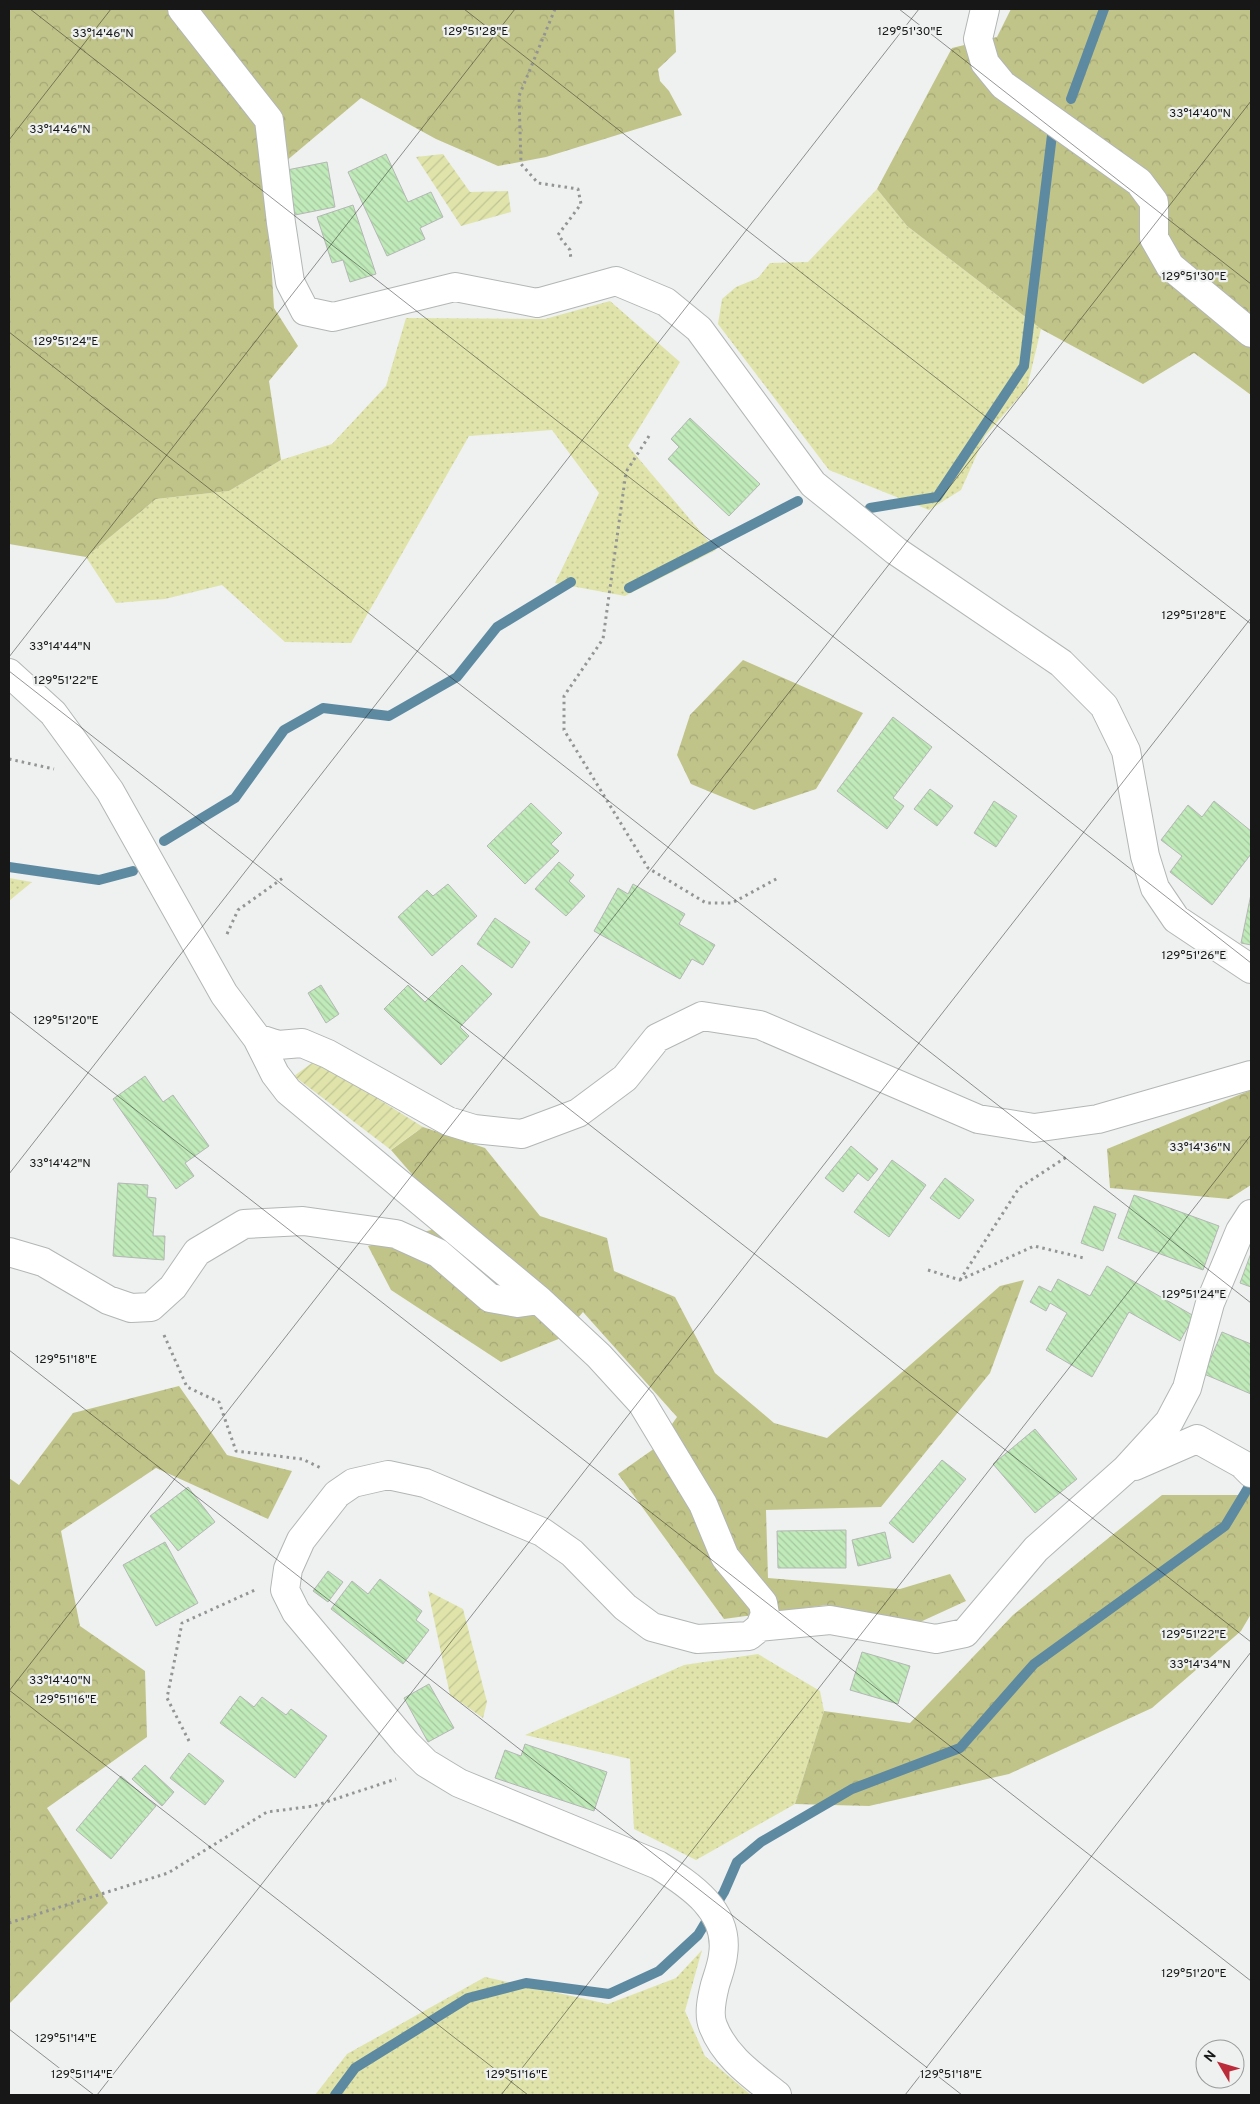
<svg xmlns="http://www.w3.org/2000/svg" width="1260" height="2104" font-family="Overpass,sans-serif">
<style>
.grass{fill:url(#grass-dots)}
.forest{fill:url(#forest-crowns)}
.garden{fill:url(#garden-furrows)}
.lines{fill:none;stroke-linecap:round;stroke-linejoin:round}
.stream{stroke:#5e8aa1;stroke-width:10}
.building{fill:url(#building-back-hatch);stroke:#b5b7b5}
.street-casing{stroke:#b2b6b5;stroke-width:30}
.path{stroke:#939594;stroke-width:3;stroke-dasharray:2.5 4;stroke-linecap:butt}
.street{stroke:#fff;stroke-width:28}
.ticks{fill:none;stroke:#161716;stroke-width:1;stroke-opacity:0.45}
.ticks-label{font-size:12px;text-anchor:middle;fill:#161716;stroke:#eef1f0;stroke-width:4.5;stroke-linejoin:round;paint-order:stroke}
</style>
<defs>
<pattern id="grass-dots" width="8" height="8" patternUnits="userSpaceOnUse" patternTransform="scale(1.25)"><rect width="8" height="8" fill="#e0e4ab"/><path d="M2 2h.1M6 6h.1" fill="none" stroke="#bfc392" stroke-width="1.8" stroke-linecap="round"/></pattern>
<pattern id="forest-crowns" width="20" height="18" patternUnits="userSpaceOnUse" patternTransform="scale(1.25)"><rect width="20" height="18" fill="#c1c489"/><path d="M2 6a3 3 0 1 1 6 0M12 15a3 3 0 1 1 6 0" fill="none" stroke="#a5a876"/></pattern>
<pattern id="garden-furrows" width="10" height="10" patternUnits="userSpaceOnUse" patternTransform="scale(1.25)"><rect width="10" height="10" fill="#e0e4ab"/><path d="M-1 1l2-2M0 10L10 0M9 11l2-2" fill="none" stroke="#bfc392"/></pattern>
<pattern id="building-back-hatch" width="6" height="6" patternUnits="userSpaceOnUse" patternTransform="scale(1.25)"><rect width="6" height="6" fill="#c0eab9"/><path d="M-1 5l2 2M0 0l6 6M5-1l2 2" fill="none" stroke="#a4c89e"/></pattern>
</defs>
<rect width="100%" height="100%" fill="#eef1f0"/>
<path class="grass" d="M877 189 907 226 1041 329 1027 388 985 436 961 490 929 510 829 470 718 324 722 299 736 287 758 278 770 263 808 262Z
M610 301 680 362 628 446 716 550 625 596 555 583 599 493 552 430 469 436 351 643 285 642 222 585 165 599 116 603 86 557 156 499 229 491 281 460 332 444 386 386 406 318 545 319Z
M9 878 32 882 9 901Z
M758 1654 820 1691 824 1711 795 1804 696 1860 634 1829 630 1759 525 1735 684 1665Z
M702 1950 685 2011 705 2056 751 2095H315L347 2054 485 1977 608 2004 676 1978Z"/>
<path class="forest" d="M9 9H674L676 52 658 69 660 81 669 91 682 115 546 157 498 166 436 139 361 98 266 178 274 308 298 346 269 381 281 460 229 491 156 499 86 557 9 544Z
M1011 9H1251V395L1194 353 1143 384 1041 329 907 226 877 189 952 48 997 37Z
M743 660 863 713 816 789 754 810 691 784 677 755 690 715Z
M1251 1090V1185L1229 1199 1110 1188 1107 1149Z
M423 1127 485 1148 540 1216 607 1238 614 1271 675 1297 715 1373 774 1423 827 1438 1000 1286 1024 1280 990 1373 881 1507 766 1510 768 1578 900 1589 950 1574 966 1601 907 1628 827 1605 724 1619 618 1474 655 1448 677 1417 583 1312 561 1338 501 1362 391 1290 368 1246 455 1224 391 1150Z
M179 1386 227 1455 292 1471 268 1519 156 1468 61 1531 80 1626 145 1671 147 1737 47 1808 108 1903 9 2004V1478L19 1485 73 1413Z
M1162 1495H1251V1614L1241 1631 1152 1708 1009 1774 869 1806 795 1804 824 1711 910 1723 1013 1615Z"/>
<path class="garden" d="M443 154 470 192 508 191 511 212 461 226 416 157Z
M316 1060 423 1127 391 1150 294 1076Z
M428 1591 463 1609 487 1702 483 1718 450 1695Z"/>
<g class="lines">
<path class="stream" d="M1071 99 1104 9
M870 508 937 497 1024 366 1052 135
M629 588 798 501
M164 841 235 798 284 730 323 708 389 716 457 677 497 627 571 582
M9 867 99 880 133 871
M335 2095 355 2068 468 1998 526 1983 609 1994 659 1971 698 1935 724 1892 737 1862 761 1842 852 1789 960 1748 1034 1664 1225 1526 1251 1483"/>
</g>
<path class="building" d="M386 154 408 202 431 192 443 217 420 228 425 239 387 256 348 172Z
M327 162 335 207 295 215 287 170Z
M353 205 376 274 350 282 343 260 332 263 317 217Z
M690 418 760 484 729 516 668 459 679 447 671 439Z
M893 717 932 747 893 798 904 806 887 829 837 791Z
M930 789 953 806 937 826 914 809Z
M994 801 1017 816 996 847 974 833Z
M1214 801 1251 831V854L1212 905 1170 872 1182 856 1161 840 1188 805 1202 817Z
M531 803 562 833 551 844 559 851 525 884 487 846Z
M559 862 574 875 569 881 585 896 566 916 535 889Z
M448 884 477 916 432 956 398 917 427 890 433 896Z
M633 884 685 914 679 924 715 945 703 965 692 959 680 979 594 931 618 888 628 894Z
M1251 894V945L1241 943Z
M495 918 530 942 512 968 477 944Z
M462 965 492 994 460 1027 469 1036 441 1065 384 1009 408 985 425 1002Z
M321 985 339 1014 326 1023 308 993Z
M145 1076 163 1102 173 1095 209 1146 185 1163 194 1176 176 1189 113 1099Z
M851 1146 878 1169 868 1181 858 1173 843 1192 825 1178Z
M892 1160 926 1185 889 1237 854 1212Z
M945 1178 974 1200 959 1219 930 1198Z
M118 1183 148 1185 147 1197 156 1198 153 1236H165L164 1260 113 1256Z
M1134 1195 1219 1226 1203 1270 1118 1238Z
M1094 1206 1116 1214 1103 1251 1081 1243Z
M1251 1253V1287L1240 1283Z
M1107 1266 1194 1316 1180 1341 1129 1312 1092 1377 1046 1350 1067 1313 1050 1303 1046 1311 1030 1302 1039 1286 1051 1292 1058 1279 1090 1296Z
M1222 1332 1251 1344V1394L1204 1374Z
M1035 1429 1077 1479 1035 1513 993 1464Z
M942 1460 966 1479 913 1543 889 1523Z
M188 1487 215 1522 178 1551 150 1516Z
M846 1530V1568H778L777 1531Z
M885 1532 891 1558 858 1566 852 1540Z
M165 1542 198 1603 156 1626 123 1565Z
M328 1571 343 1582 328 1602 313 1591Z
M380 1579 422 1611 416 1620 429 1630 403 1664 331 1609 352 1581 368 1594Z
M862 1652 910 1666 898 1704 850 1690Z
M429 1684 454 1728 428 1742 404 1698Z
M240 1696 254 1707 262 1697 286 1715 291 1709 327 1736 295 1778 220 1723Z
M525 1744 607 1772 594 1811 495 1778 505 1750 521 1756Z
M189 1753 224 1781 205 1805 170 1778Z
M145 1765 174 1792 162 1806 132 1779Z
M121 1776 156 1806 111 1859 76 1830Z"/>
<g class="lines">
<g class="street-casing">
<path id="street" d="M182 9 269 120 281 223 290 282 305 311 333 317 455 287 537 303 616 281 666 302 699 329 813 484 896 551 1061 663 1104 706 1126 751 1145 856 1155 888 1176 919 1251 969
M985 9 978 39 985 63 1003 85 1139 182 1154 202V238L1170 266 1251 333
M9 673 53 713 110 791 224 994 257 1038 275 1074 288 1091 539 1300 599 1356 642 1403 703 1504 725 1557 763 1603 765 1614 760 1627 749 1636 697 1639 652 1627 625 1607 572 1553 542 1532 425 1483 388 1475 353 1483 337 1494 301 1540 288 1569 285 1590 296 1612 406 1743 426 1763 459 1783 658 1865C690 1885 730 1911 723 1955 722 1965 718 1975 715 1985 712 1997 708 2014 713 2026 725 2057 752 2075 777 2095
M257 1038 278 1045 302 1043 328 1054 448 1121 474 1129 522 1134 578 1113 625 1078 657 1038 702 1016 760 1025 978 1119 1034 1128 1098 1119 1251 1075
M9 1252 43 1262 108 1300 131 1308 151 1307 173 1287 197 1252 244 1224 303 1221 396 1234 438 1253 490 1298 518 1303 539 1300
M1135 1466 1197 1439 1242 1464 1251 1473
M760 1627 830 1620 936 1639 965 1633 1036 1549 1126 1469 1169 1422 1187 1388 1210 1303 1240 1231 1251 1214"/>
</g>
<path class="path" d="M555 9 519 96 521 164 538 183 578 189 581 204 558 235 570 250 571 260
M649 436 626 472 603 639 564 696V730L648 868 706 903H732L778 878
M9 759 54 769
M227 934 238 910 283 878
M928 1270 960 1280 1034 1246 1084 1258
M960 1280 1019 1188 1068 1156
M164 1335 187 1387 219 1402 236 1451 302 1459 321 1468
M189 1741 167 1698 182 1623 255 1590
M9 1923 168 1873 267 1812 314 1806 396 1779"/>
<use href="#street" class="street"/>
</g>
<path class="ticks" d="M30 9 1251 963M464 9 1251 624M899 9 1251 284M9 140 111 9M9 332 1251 1303M9 657 515 9M9 671 1251 1642M9 1011 1251 1981M9 1174 919 9M9 1350 962 2095M9 1690 528 2095M9 1691 1251 101M9 2029 94 2095M97 2095 1251 618M501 2095 1251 1135M905 2095 1251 1652"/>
<g class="ticks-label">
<text x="476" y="35">129°51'28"E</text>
<text x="910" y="35">129°51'30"E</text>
<text x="103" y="37">33°14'46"N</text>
<text x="1200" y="117">33°14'40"N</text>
<text x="60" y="133">33°14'46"N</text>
<text x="1194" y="280">129°51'30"E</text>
<text x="66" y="345">129°51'24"E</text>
<text x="1194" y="619">129°51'28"E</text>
<text x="60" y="650">33°14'44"N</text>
<text x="66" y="684">129°51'22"E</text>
<text x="1194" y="959">129°51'26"E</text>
<text x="66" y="1024">129°51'20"E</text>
<text x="1200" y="1151">33°14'36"N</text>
<text x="60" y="1167">33°14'42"N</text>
<text x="1194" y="1298">129°51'24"E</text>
<text x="66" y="1363">129°51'18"E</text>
<text x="1194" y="1638">129°51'22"E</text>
<text x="1200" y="1668">33°14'34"N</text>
<text x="60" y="1684">33°14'40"N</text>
<text x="66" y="1703">129°51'16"E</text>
<text x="1194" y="1977">129°51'20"E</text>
<text x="66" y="2042">129°51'14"E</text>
<text x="82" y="2078">129°51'14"E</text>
<text x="517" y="2078">129°51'16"E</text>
<text x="951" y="2078">129°51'18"E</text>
</g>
<rect width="1260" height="2104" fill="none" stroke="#161716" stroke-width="20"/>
<g transform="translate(1220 2064) rotate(308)"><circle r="24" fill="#eef1f0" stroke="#989a99"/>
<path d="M0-4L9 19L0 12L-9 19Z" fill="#bc2b39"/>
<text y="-8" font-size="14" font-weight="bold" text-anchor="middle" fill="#161716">N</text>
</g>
</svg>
